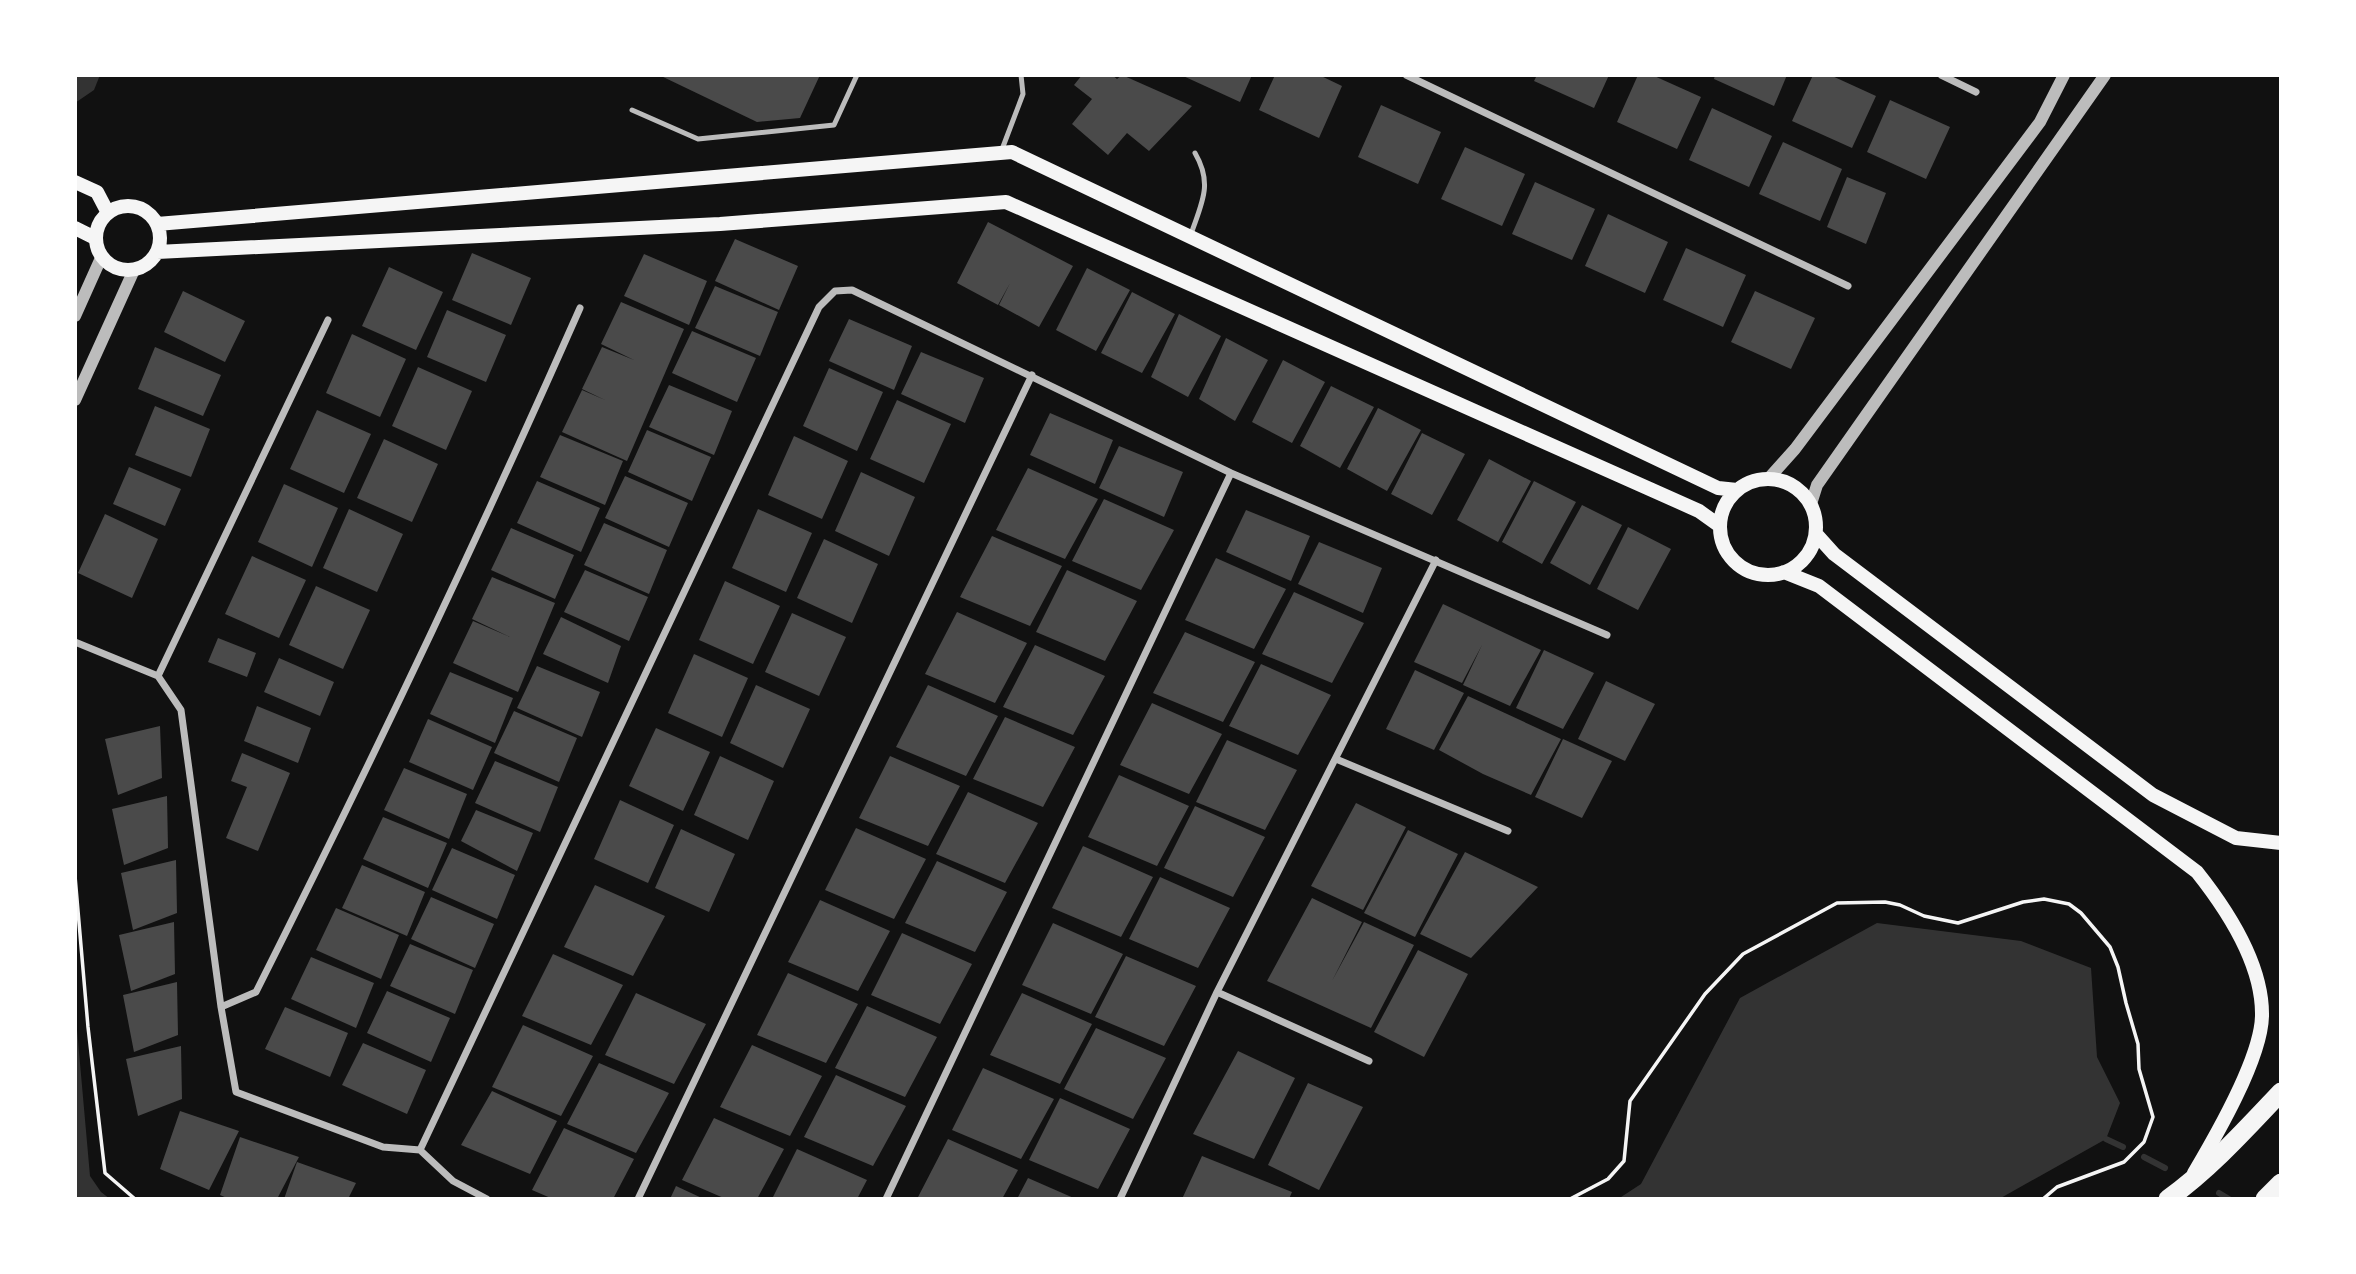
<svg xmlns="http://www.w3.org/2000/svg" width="2356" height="1274" font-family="Roboto,sans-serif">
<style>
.water{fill:#333}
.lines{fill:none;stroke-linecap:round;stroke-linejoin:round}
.stream{stroke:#333;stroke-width:6}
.building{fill:#4a4a4a}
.path{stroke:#f5f5f5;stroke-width:3.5}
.service{stroke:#bcbcbc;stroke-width:5}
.minor{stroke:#bcbcbc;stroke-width:7}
.tertiary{stroke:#bcbcbc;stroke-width:12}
.secondary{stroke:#f5f5f5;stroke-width:14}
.trunk{stroke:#f5f5f5;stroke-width:19}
</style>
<rect width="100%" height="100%" fill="#111"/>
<path class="water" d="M75 75H100L94 90 75 103Z
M1877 923 2021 941 2091 968 2097 1057 2120 1103 2106 1139 1999 1199H1618L1641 1184 1740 998Z
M75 1007 90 1176 101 1192 110 1199H78L75 1196Z"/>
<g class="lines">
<path class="stream" d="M2106 1139 2123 1147
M2144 1157 2165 1168
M2219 1193 2229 1199"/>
</g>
<path class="building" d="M659 75H820L800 118 757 122Z
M1082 75H1112L1117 79 1122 75 1192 106 1149 151 1127 133 1108 155 1072 124 1092 99 1074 85Z
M1181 75H1252L1240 102Z
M1275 75H1319L1342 86 1319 138 1259 110Z
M1537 75H1609L1594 108 1534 81Z
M1638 75H1652L1701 97 1677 149 1617 122Z
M1715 75H1787L1774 106 1714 79Z
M1813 75H1830L1876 96 1852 148 1792 121Z
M1890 100 1950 127 1926 179 1867 152Z
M1381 105 1441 132 1418 184 1358 157Z
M1712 108 1772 136 1749 187 1689 160Z
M1783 142 1842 169 1820 221 1759 194Z
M1465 147 1525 174 1502 226 1441 199Z
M1847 177 1886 193 1866 244 1827 227Z
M1535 182 1595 209 1572 260 1512 234Z
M1608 214 1668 242 1645 293 1585 266Z
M988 222 1073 266 1039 327 999 305 1010 283 998 305 957 283Z
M735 239 798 266 779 310 715 281Z
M1686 248 1746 275 1723 327 1663 300Z
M472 253 531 278 511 325 452 300Z
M644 254 707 281 689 325 624 296Z
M389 267 443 292 416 350 362 326Z
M1087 268 1130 290 1096 351 1056 330Z
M715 286 778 312 760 356 695 328Z
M183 291 245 321 225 362 164 332Z
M1755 291 1815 318 1791 369 1731 342Z
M1132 292 1175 314 1142 373 1101 353Z
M621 302 684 329 627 461 562 432 582 390 605 400 582 389 602 347 634 360 601 344Z
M447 310 506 335 486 382 427 357Z
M1179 314 1221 336 1188 397 1151 377Z
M849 319 912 346 894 390 829 361Z
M692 331 756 358 737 402 672 373Z
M352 334 406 359 380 417 326 393Z
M1226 338 1268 360 1235 421 1199 399Z
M155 347 221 375 203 416 138 389Z
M921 352 984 378 965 423 901 394Z
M1283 360 1325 382 1292 443 1252 422Z
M418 367 472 391 446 450 392 426Z
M829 368 883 392 857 451 803 426Z
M669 385 732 411 714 455 649 427Z
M1331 386 1374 407 1340 468 1300 446Z
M897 400 951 424 924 483 870 459Z
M155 406 210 429 191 477 135 455Z
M1378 408 1421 430 1387 491 1347 469Z
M317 410 371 434 344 493 290 469Z
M1050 413 1113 440 1095 484 1030 455Z
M647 430 711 457 692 501 628 472Z
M1422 433 1465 454 1432 515 1391 494Z
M560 435 623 461 605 505 540 477Z
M794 436 848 461 822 519 768 495Z
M384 439 438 464 412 522 357 498Z
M1119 446 1183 472 1164 517 1099 488Z
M1489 459 1531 481 1498 542 1457 520Z
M129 467 181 489 165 526 113 504Z
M1028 468 1098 499 1065 559 996 530Z
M861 472 915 497 889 556 835 531Z
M625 476 688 503 669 547 605 518Z
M537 481 600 508 581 552 517 523Z
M1534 481 1576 502 1542 564 1502 542Z
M284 484 338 508 312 567 258 542Z
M1104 499 1174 530 1141 590 1072 561Z
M1582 505 1622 525 1590 585 1550 563Z
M349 509 403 534 377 592 323 568Z
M758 509 812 533 786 592 732 568Z
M1246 510 1310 536 1291 581 1226 552Z
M105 514 158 539 132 598 78 573Z
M604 523 667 550 649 594 584 565Z
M1628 527 1671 549 1638 610 1597 589Z
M511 528 574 555 555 599 491 570Z
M992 536 1062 566 1030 626 960 597Z
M824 539 878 564 852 623 797 598Z
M1319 542 1382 568 1363 613 1298 584Z
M252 556 306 580 279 638 225 614Z
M1216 558 1286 589 1254 649 1185 620Z
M585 570 648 597 629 641 564 612Z
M1067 570 1137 601 1105 661 1036 632Z
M492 577 555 603 518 692 453 663 473 621 510 637 472 619Z
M725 581 780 606 753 664 699 640Z
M316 586 370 610 343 669 289 645Z
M1294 592 1364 623 1332 683 1262 654Z
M1443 604 1541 650 1510 706 1463 685 1482 645 1462 683 1414 662Z
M957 612 1027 643 995 703 925 674Z
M792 613 846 637 819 696 765 672Z
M561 617 621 646 608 683 543 654Z
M1185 632 1255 662 1223 722 1153 693Z
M218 638 256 653 247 677 208 662Z
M1035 645 1105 676 1073 735 1003 707Z
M1544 650 1594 673 1563 729 1516 708Z
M694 654 748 678 722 737 668 713Z
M279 658 334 682 320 716 264 692Z
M1261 664 1331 695 1298 755 1229 726Z
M537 666 600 692 582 737 517 708Z
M1415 670 1464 693 1434 750 1386 729Z
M450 672 513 698 495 743 430 714Z
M1606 681 1655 704 1625 761 1578 739Z
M756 685 810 709 783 768 730 743Z
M928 685 998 716 966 776 896 747Z
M1468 696 1561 739 1531 795 1483 774 1439 750Z
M1152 703 1222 734 1189 794 1120 765Z
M257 706 311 728 298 763 244 741Z
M514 711 577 738 559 782 494 753Z
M1005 717 1075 747 1043 807 973 779Z
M428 719 492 747 473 790 409 762Z
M160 726 162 778 118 795 105 739Z
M656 728 710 752 683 811 629 786Z
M1563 739 1612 761 1582 818 1535 797Z
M1227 740 1297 770 1265 830 1196 802Z
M242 753 290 773 258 851 226 838 247 787 231 781Z
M720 756 774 781 748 840 694 815Z
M890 756 960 786 928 846 859 818Z
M495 761 558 787 540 832 475 803Z
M404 768 467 794 449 839 384 810Z
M1119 775 1189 806 1157 866 1088 837Z
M968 792 1038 823 1005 883 936 854Z
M167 796 168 848 124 865 112 809Z
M620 800 674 825 648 883 594 859Z
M1356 803 1406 827 1363 910 1311 886Z
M1195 806 1265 837 1233 897 1164 868Z
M476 810 533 833 517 871 461 841Z
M383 817 447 843 428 888 363 859Z
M856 828 926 859 894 919 825 890Z
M681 829 735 854 709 912 655 888Z
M1408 830 1458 854 1415 937 1364 913Z
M1083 846 1153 877 1121 937 1052 908Z
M452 848 515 875 497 919 432 890Z
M1465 852 1538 887 1471 958 1420 934Z
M176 860 177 913 133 930 121 873Z
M937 861 1007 892 975 952 905 923Z
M362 865 425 892 407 936 342 908Z
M1160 877 1230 908 1198 968 1129 939Z
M595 885 665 916 633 976 564 947Z
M431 897 494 924 475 968 411 939Z
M1312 898 1362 922 1332 981 1364 922 1414 945 1371 1028 1267 981Z
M820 900 890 931 858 991 788 962Z
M336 908 399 935 381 979 316 950Z
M174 922 175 974 131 991 119 935Z
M1053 923 1123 954 1091 1014 1022 985Z
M902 933 972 964 940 1024 871 995Z
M410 944 473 970 455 1014 390 986Z
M1418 950 1468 974 1424 1057 1374 1032Z
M553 954 623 985 591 1045 522 1016Z
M1126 956 1196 986 1164 1046 1095 1017Z
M311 957 374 983 356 1028 291 999Z
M788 973 858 1004 826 1063 757 1035Z
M177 982 178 1035 134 1052 123 995Z
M387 991 450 1018 431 1062 367 1033Z
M636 993 706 1024 674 1084 605 1055Z
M1022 993 1092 1024 1060 1084 990 1055Z
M867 1006 937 1037 905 1097 835 1068Z
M285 1007 348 1033 330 1077 265 1049Z
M523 1025 593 1056 561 1116 492 1087Z
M1096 1028 1166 1058 1133 1119 1064 1089Z
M363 1043 426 1070 407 1114 342 1085Z
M752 1045 822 1076 790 1136 720 1107Z
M181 1046 182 1099 138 1116 126 1059Z
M1238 1051 1295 1078 1254 1159 1193 1134Z
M599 1063 669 1093 636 1153 567 1124Z
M983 1068 1054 1099 1021 1159 952 1130Z
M836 1075 906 1106 873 1166 804 1137Z
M1308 1083 1363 1107 1319 1190 1268 1165Z
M492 1091 557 1121 530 1174 461 1145Z
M1060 1098 1130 1129 1098 1189 1029 1160Z
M180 1111 239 1131 209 1190 160 1169Z
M714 1118 784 1149 757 1199H726L682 1180Z
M564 1128 634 1159 613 1199H553L532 1190Z
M240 1137 299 1157 277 1199H229L220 1195Z
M948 1139 1018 1170 1002 1199H917Z
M797 1149 867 1180 857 1199H772Z
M1202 1156 1292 1192 1289 1199H1182Z
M297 1162 356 1183 348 1199H284Z
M1028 1178 1076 1199H1017Z
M676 1186 704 1199H670Z"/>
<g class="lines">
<path class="path" d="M75 876 88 1027 105 1173 135 1199
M1570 1199 1608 1179 1624 1161 1630 1101 1705 994 1743 954 1837 903 1885 902 1900 905 1924 916 1958 923 2023 902 2044 899 2069 904 2081 913 2110 947 2118 967 2126 1003 2138 1044 2139 1069 2153 1117 2144 1142 2124 1162 2057 1187 2043 1199"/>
<path class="service" d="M632 110 698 139 834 125 857 75
M1001 152 1023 94 1021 75
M1191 234C1202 202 1213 184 1195 153"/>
<path class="minor" d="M1406 75 1848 286
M1941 75 1976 92
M75 642 158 676 181 710 221 1007 236 1092 383 1147 420 1150 453 1181 487 1199
M158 676 328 320
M1336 759 1508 831
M1217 992 1369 1061
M221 1007 256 992C369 767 478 539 580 308
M420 1150 819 307 835 291 852 290 1231 473 1607 635
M638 1199 1032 375
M886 1199 1231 473
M1120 1199 1217 992 1436 560"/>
<path class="tertiary" d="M75 316 101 258
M75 400 134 270
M1769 478 1795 449 2040 122 2064 75
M1811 504 1817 485 2105 75"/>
<path class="secondary" d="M75 182 97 192 108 213
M96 238a32 32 0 1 1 64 0a32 32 0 1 1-64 0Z
M157 224 1012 152 1718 488 1737 490
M75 228 95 238
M157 252 720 224 1006 202 1699 511 1720 526
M1720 527a48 48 0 1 1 96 0a48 48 0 1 1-96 0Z
M1816 534 1834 554 2153 795 2236 838 2281 843
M1784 572 1819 586 2197 872C2228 911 2263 964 2262 1016 2261 1059 2216 1136 2194 1173"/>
<path class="trunk" d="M2168 1199C2210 1169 2246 1129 2281 1092
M2265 1199 2281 1183"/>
</g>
<rect width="2356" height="1274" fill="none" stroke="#ffffff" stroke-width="154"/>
</svg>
